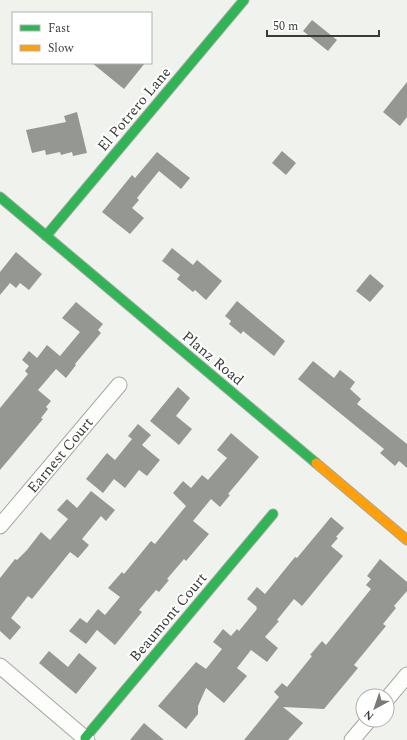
<svg xmlns="http://www.w3.org/2000/svg" width="407" height="740" font-family="Spectral,serif">
<style>
.building{fill:#959793}
.lines{fill:none;stroke-linecap:round;stroke-linejoin:round}
.street-casing{stroke:#a5a8a3;stroke-width:17}
.fast-casing{stroke:#a5a8a3;stroke-width:11}
.slow-casing{stroke:#a5a8a3;stroke-width:11}
.street{stroke:#fdfdfc;stroke-width:15}
.fast{stroke:#30b455;stroke-width:9}
.slow{stroke:#ff9f0a;stroke-width:9}
.labels{text-anchor:middle;stroke-width:4;stroke-linejoin:round;paint-order:stroke}
.street-label{font-size:15px;fill:#393b37;stroke:#fff}
</style>
<rect width="100%" height="100%" fill="#f0f3ed"/>
<path class="building" d="M312 20 337 40 328 51 303 31Z
M92 63H145L124 89Z
M407 82V117L400 126 383 112Z
M77 112 87 153 73 156 72 152 61 155 60 152 46 155 45 150 32 153 26 130 66 122 64 116Z
M282 151 296 163 286 175 272 163Z
M157 152 190 178 181 189 159 171 137 198 139 200 132 208 144 218 130 234 102 212 132 175 135 178Z
M172 248 193 265 197 260 222 281 206 300 195 290 193 292 177 279 180 275 162 261Z
M16 252 42 274 29 290 20 283 16 288 10 283 0 295V272Z
M370 274 384 286 370 302 356 291Z
M237 301 285 341 274 356 243 331 241 334 229 324 231 321 225 316Z
M76 302 103 324 98 330 101 333 75 364 76 365 66 378 56 369 38 390 51 401 46 407 48 409 41 418 43 419 0 470V408L28 374 25 371 29 366 22 360 29 351 37 358 47 345 60 356 80 332 62 318Z
M313 361 334 378 340 370 355 382 350 389 361 399 357 404 407 444V468L399 461 395 466 380 453 384 449 298 379Z
M178 387 190 398 176 416 192 429 179 445 150 421Z
M138 424 151 435 142 445 160 460 147 476 139 470 125 488 114 479 103 493 86 479 107 453 115 460 132 439 128 436Z
M231 433 259 457 228 494 230 495 220 507 211 499 193 521 209 534 186 561 184 559 167 579 169 580 159 592 156 590 139 610 142 612 115 645 97 630 86 644 69 631 80 618 87 623 98 609 105 615 120 597 108 588 122 572 124 574 151 541 155 544 186 506 173 493 183 481 191 488 202 475 208 480 227 458 217 450Z
M91 491 115 510 106 521 101 516 82 539 89 545 78 558 70 552 32 599 28 596 11 618 21 627 10 640 0 631V578L15 559 17 560 27 550 41 532 50 540 68 519 57 510 67 499 77 508Z
M331 517 344 528 336 537 338 538 331 546 343 556 302 606 294 599 277 620 279 621 265 637 278 648 267 662 251 650 237 668 247 676 224 703 206 688 198 706V714L186 729 158 706 196 662 206 669 222 649 213 642 223 629 231 636 237 629 239 631 257 609 256 608 257 607 247 599 257 587 265 594 295 557 297 558Z
M380 559 407 582V591L394 606 396 608 383 624 386 626 354 665 358 668 324 709 283 707 303 723 288 740H244L279 697 274 692 282 683 287 687 312 656 310 655 322 641 326 645 371 589 366 585 371 579 367 576Z
M49 651 68 667 79 653 97 668 76 694 39 663Z
M144 723 164 740H130Z"/>
<g class="lines">
<g class="street-casing">
<path id="street" d="M0 526 119 385
M0 666 87 740
M387 699 407 675
M352 740 369 720"/>
</g>
<g class="fast-casing">
<path id="fast" d="M0 197 316 463
M46 236 244 0
M85 738 273 514"/>
</g>
<g class="slow-casing">
<path id="slow" d="M316 463 407 540"/>
</g>
<use href="#street" class="street"/>
<use href="#fast" class="fast"/>
<use href="#slow" class="slow"/>
</g>
<g class="labels">
<g class="street-label">
<text transform="translate(134 109) rotate(-50)" y="5">El Potrero Lane</text>
<text transform="translate(213 358) rotate(40)" y="5">Planz Road</text>
<text transform="translate(60 455) rotate(-50)" y="5">Earnest Court</text>
<text transform="translate(168 617) rotate(-50)" y="5">Beaumont Court</text>
</g>
</g>
<rect x="12" y="12" width="140" height="52" fill="#ffffff" stroke="#b0b1af"/>
<rect x="20" y="25" width="20" height="6" fill="#30b455" stroke="#b0b1af"/>
<text x="48" y="32" font-size="12" fill="#393b37">Fast</text>
<rect x="20" y="45" width="20" height="6" fill="#ff9f0a" stroke="#b0b1af"/>
<text x="48" y="52" font-size="12" fill="#393b37">Slow</text>
<g transform="translate(375 708) rotate(220)"><circle r="19" fill="#ffffff" stroke="#b0b1af"/>
<path d="M0-3L7 15L0 10L-7 15Z" fill="#797b77"/>
<text y="-6" font-size="11" font-weight="bold" text-anchor="middle" fill="#393b37">N</text>
</g>
<path d="M267 30v6h112v-6" fill="none" stroke="#393b37" stroke-width="2"/>
<text x="273" y="30" font-size="12" fill="#393b37" stroke="#ffffff" stroke-width="3" paint-order="stroke">50 m</text>
</svg>
